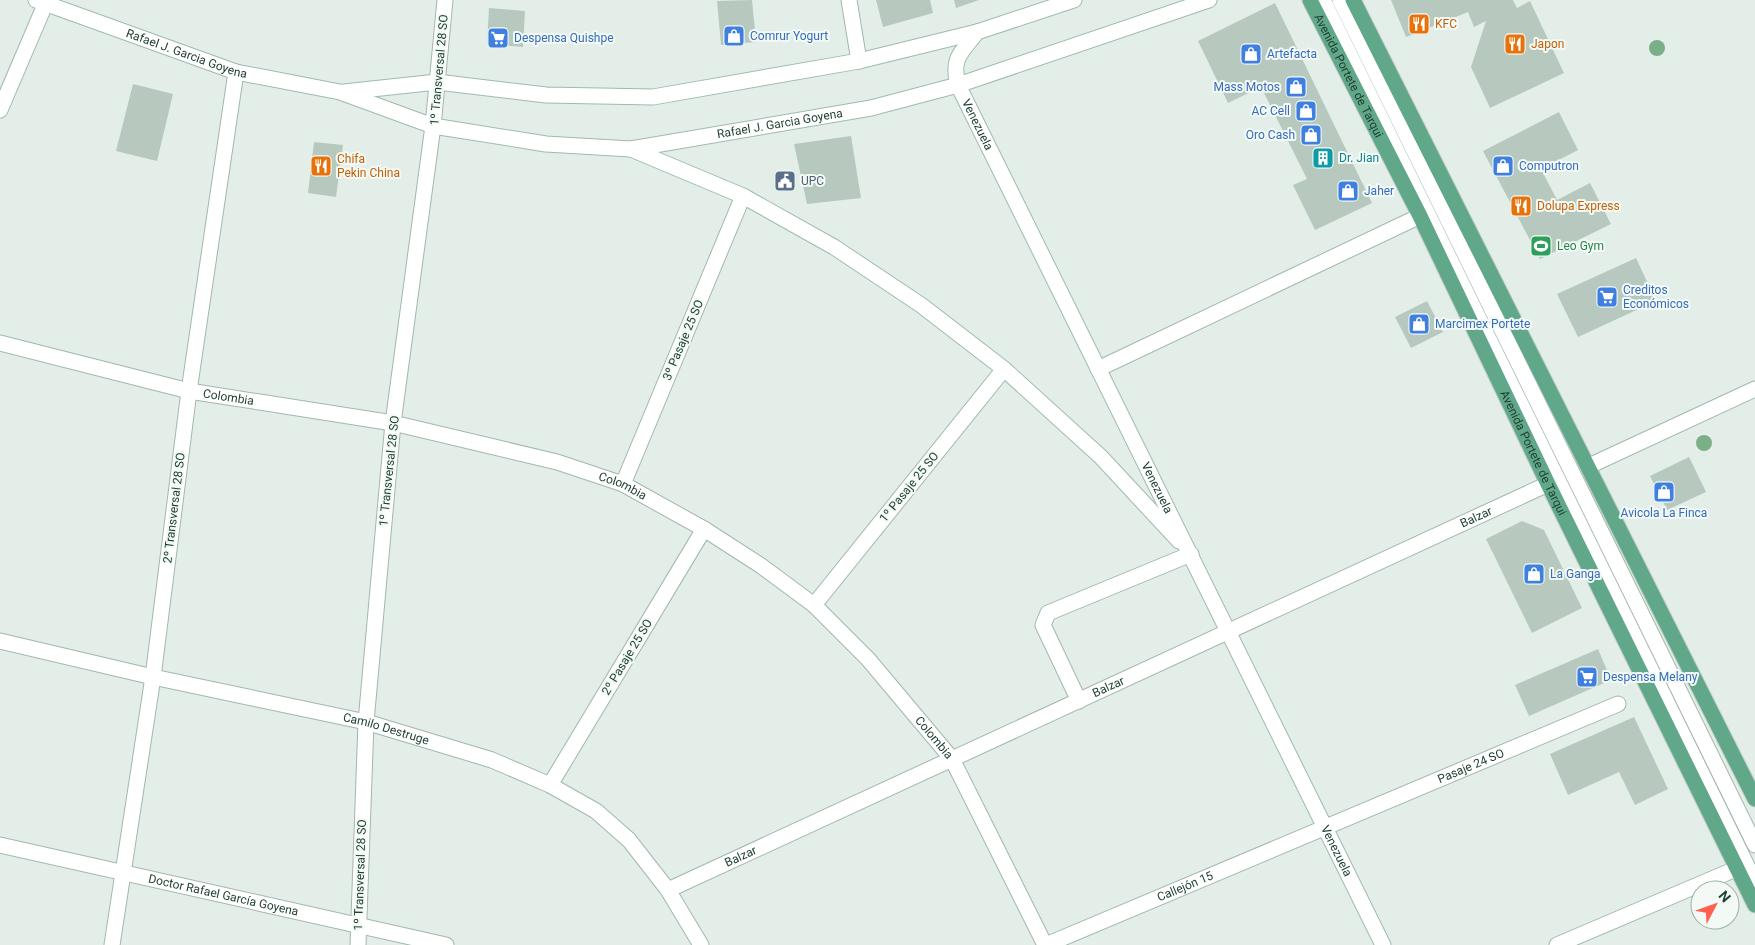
<svg xmlns="http://www.w3.org/2000/svg" width="1755" height="945" font-family="Roboto,sans-serif">
<style>
.building{fill:#b7c9bf}
.lines{fill:none;stroke-linecap:round;stroke-linejoin:round}
.lane-casing{stroke:#a4b7ad;stroke-width:17}
.street-casing{stroke:#a4b7ad;stroke-width:17}
.secondary-casing{stroke:#9fbbad;stroke-width:17}
.primary-casing{stroke:#c1cac6;stroke-width:17}
.lane{stroke:#fff;stroke-width:15}
.street{stroke:#fff;stroke-width:15}
.secondary{stroke:#fff;stroke-width:15}
.primary{stroke:#61a88b;stroke-width:15}
.tree{fill:#7aaf88}
.labels{text-anchor:middle;stroke-width:4;stroke-linejoin:round;paint-order:stroke}
.food-label{font-size:12px;fill:#c56008;stroke:#f3faf5;text-anchor:start}
.shop-label{font-size:12px;fill:#366cbe;stroke:#f3faf5;text-anchor:start}
.street-label{font-size:12px;fill:#204133;stroke:#f3faf5}
.culture-label{font-size:12px;fill:#0d838f;stroke:#f3faf5;text-anchor:start}
.service-label{font-size:12px;fill:#4e5e75;stroke:#f3faf5;text-anchor:start}
.leisure-label{font-size:12px;fill:#27864d;stroke:#f3faf5;text-anchor:start}
</style>
<rect width="100%" height="100%" fill="#e2eee7"/>
<path class="building" d="M752 0 756 42 721 45 717 1Z
M876 0H930L933 13 883 27Z
M954 0H979L956 8Z
M1391 0H1513L1517 8 1530 1 1564 73 1490 108 1471 67 1486 21 1474 27 1468 12 1406 37Z
M1275 3 1372 203 1315 230 1293 185 1307 179 1261 87 1228 103 1198 41Z
M489 8 525 11 523 47 487 44Z
M133 84 173 94 157 161 116 151Z
M1559 112 1578 150 1541 169 1557 200 1590 183 1611 224 1540 259 1483 151Z
M851 136 861 198 807 204 794 144Z
M314 142 343 145 336 197 308 193Z
M1636 258 1656 301 1578 337 1557 294Z
M1427 301 1443 332 1411 348 1395 317Z
M1689 457 1706 492 1667 510 1650 476Z
M1522 521 1544 530 1582 608 1532 633 1486 539Z
M1598 649 1611 680 1529 716 1515 685Z
M1634 717 1668 789 1635 805 1619 772 1568 795 1550 754Z"/>
<g class="lines">
<g class="lane-casing">
<path id="lane" d="M1323 0 1755 882
M1340 0 1755 845
M1079 701 1043 625 1048 613 1191 554"/>
</g>
<g class="street-casing">
<g id="street">
<path d="M849 0 859 61"/>
<path d="M0 110 47 0"/>
<path id="s1" d="M0 343 189 391 393 423 557 462 623 484 704 529 760 565 814 605 868 659 952 759 1045 945"/>
<path d="M1098 369 1420 216"/>
<path d="M1589 466 1755 389"/>
<path d="M623 484 743 196"/>
<path d="M814 605 1004 369"/>
<path id="s2" d="M0 641 153 677 366 722 492 760 550 785 596 811 629 840 668 890 701 945"/>
<path d="M550 785 704 529"/>
<path id="s3" d="M0 845 446 945"/>
<path id="s4" d="M668 890 1548 484"/>
<path d="M112 945 153 677 189 391 236 72"/>
<path d="M358 945 366 722 393 423 433 126 445 0"/>
<path id="s5" d="M1046 945 1618 704"/>
<path d="M1557 945 1738 868"/>
</g>
</g>
<g class="secondary-casing">
<g id="secondary">
<path id="s6" d="M36 0 236 72 340 92 433 126 546 144 631 149 871 108 958 85 1209 0"/>
<path id="s7" d="M977 32C961 53 951 58 958 85L1383 945"/>
<path d="M344 92 437 82 546 95 653 97 859 61 977 32 1074 0"/>
<path d="M631 149 743 196 834 247 921 305 1004 369 1101 457 1179 541"/>
</g>
</g>
<g class="primary-casing">
<g id="primary">
<path id="s8" d="M1310 0 1420 216 1548 484 1755 905"/>
<path d="M1353 0 1755 799"/>
</g>
</g>
<use href="#lane" class="lane"/>
<use href="#street" class="street"/>
<use href="#secondary" class="secondary"/>
<use href="#primary" class="primary"/>
</g>
<g class="tree">
<circle cx="1657" cy="48" r="8"/>
<circle cx="1704" cy="443" r="8"/>
</g>
<defs>
<g id="restaurant-square" transform="scale(1.125)"><rect x="-9" y="-9" width="18" height="18" rx="4" fill="#e8710a" stroke="#f3faf5"/><path d="M-5-6h1v4h1v-4h1v4h1v-4h1v5L-1.5 .5V6h-2V.5L-5-1ZM5-6V6H3V1.5H1.5Q1.5-4 5-6Z" fill="#fff"/></g>
<g id="shop-square" transform="scale(1.125)"><rect x="-9" y="-9" width="18" height="18" rx="4" fill="#3f7fe0" stroke="#f3faf5"/><path d="M-5-2.5h2.3a2.7 3.5 0 0 1 5.4 0H5L5.5 6h-11ZM-1.5-2.5h3a1.5 2.3 0 0 0-3 0Z" fill="#fff"/></g>
<g id="supermarket-square" transform="scale(1.125)"><rect x="-9" y="-9" width="18" height="18" rx="4" fill="#3f7fe0" stroke="#f3faf5"/><path d="M-6-5.5h2.5l.6 2H6L4.5 2H-2.5L-4.4-4H-6ZM-1.5 3.2a1.3 1.3 0 1 0 .1 0ZM3 3.2a1.3 1.3 0 1 0 .1 0Z" fill="#fff"/></g>
<g id="building-square" transform="scale(1.125)"><rect x="-9" y="-9" width="18" height="18" rx="4" fill="#0f9aa8" stroke="#f3faf5"/><path d="M-4-6H4V6H1V3H-1V6H-4ZM-2.5-4.3h1.7v1.8h-1.7ZM.8-4.3h1.7v1.8H.8ZM-2.5-1h1.7V.8h-1.7ZM.8-1h1.7V.8H.8Z" fill="#fff"/></g>
<g id="civic-square" transform="scale(1.125)"><rect x="-9" y="-9" width="18" height="18" rx="4" fill="#5c6f8a" stroke="#f3faf5"/><path d="M-.6-6.5H3V-4.5H.6V-3L4-1V1h2V6H-6V1h2V-1L-.6-3ZM-1.2 2.5V6h2.4V2.5Z" fill="#fff"/></g>
<g id="stadium-square" transform="scale(1.125)"><rect x="-9" y="-9" width="18" height="18" rx="4" fill="#2e9e5b" stroke="#f3faf5"/><path d="M0-5a6.5 5 0 1 0 0 10a6.5 5 0 1 0 0-10ZM-3.5-1.8h7v3.6h-7Z" fill="#fff"/></g>
</defs>
<g fill-rule="evenodd">
<use href="#restaurant-square" x="1419" y="24"/>
<use href="#shop-square" x="734" y="36"/>
<use href="#supermarket-square" x="498" y="38"/>
<use href="#restaurant-square" x="1515" y="44"/>
<use href="#shop-square" x="1251" y="54"/>
<use href="#shop-square" x="1296" y="87"/>
<use href="#shop-square" x="1306" y="111"/>
<use href="#shop-square" x="1311" y="135"/>
<use href="#building-square" x="1323" y="158"/>
<use href="#restaurant-square" x="321" y="166"/>
<use href="#shop-square" x="1503" y="166"/>
<use href="#civic-square" x="785" y="181"/>
<use href="#shop-square" x="1348" y="191"/>
<use href="#restaurant-square" x="1521" y="206"/>
<use href="#stadium-square" x="1541" y="246"/>
<use href="#supermarket-square" x="1607" y="297"/>
<use href="#shop-square" x="1419" y="324"/>
<use href="#shop-square" x="1664" y="492"/>
<use href="#shop-square" x="1534" y="574"/>
<use href="#supermarket-square" x="1587" y="677"/>
</g>
<g class="labels">
<g class="food-label">
<text x="1435" y="28">KFC</text>
<text x="1531" y="48">Japon</text>
<text x="337" y="163">Chifa<tspan x="337" dy="14">Pekin China</tspan></text>
<text x="1537" y="210">Dolupa Express</text>
</g>
<g class="shop-label">
<text x="750" y="40">Comrur Yogurt</text>
<text x="514" y="42">Despensa Quishpe</text>
<text x="1267" y="58">Artefacta</text>
<text x="1280" y="91" text-anchor="end">Mass Motos</text>
<text x="1290" y="115" text-anchor="end">AC Cell</text>
<text x="1295" y="139" text-anchor="end">Oro Cash</text>
<text x="1519" y="170">Computron</text>
<text x="1364" y="195">Jaher</text>
<text x="1623" y="294">Creditos<tspan x="1623" dy="14">Económicos</tspan></text>
<text x="1435" y="328">Marcimex Portete</text>
<text x="1664" y="517" text-anchor="middle">Avicola La Finca</text>
<text x="1550" y="578">La Ganga</text>
<text x="1603" y="681">Despensa Melany</text>
</g>
<g class="street-label">
<text dy="4" stroke="none"><textPath href="#s6" startOffset="160">Rafael J. Garcia Goyena</textPath></text>
<text transform="translate(439 70) rotate(-85)" y="4">1º Transversal 28 SO</text>
<text dy="4" stroke="none"><textPath href="#s8" startOffset="85">Avenida Portete de Tarqui</textPath></text>
<text dy="4" stroke="none"><textPath href="#s6" startOffset="768">Rafael J. Garcia Goyena</textPath></text>
<text dy="4" stroke="none"><textPath href="#s7" startOffset="104">Venezuela</textPath></text>
<text transform="translate(683 340) rotate(-67)" y="4">3º Pasaje 25 SO</text>
<text dy="4" stroke="none"><textPath href="#s1" startOffset="235">Colombia</textPath></text>
<text dy="4" stroke="none"><textPath href="#s8" startOffset="505">Avenida Portete de Tarqui</textPath></text>
<text transform="translate(389 471) rotate(-84)" y="4">1º Transversal 28 SO</text>
<text dy="4" stroke="none"><textPath href="#s1" startOffset="640">Colombia</textPath></text>
<text transform="translate(909 487) rotate(-51)" y="4">1º Pasaje 25 SO</text>
<text dy="4" stroke="none"><textPath href="#s7" startOffset="509">Venezuela</textPath></text>
<text transform="translate(174 508) rotate(-83)" y="4">2º Transversal 28 SO</text>
<text dy="4" stroke="none"><textPath href="#s4" startOffset="890">Balzar</textPath></text>
<text transform="translate(627 657) rotate(-59)" y="4">2º Pasaje 25 SO</text>
<text dy="4" stroke="none"><textPath href="#s4" startOffset="485">Balzar</textPath></text>
<text dy="4" stroke="none"><textPath href="#s2" startOffset="396">Camilo Destruge</textPath></text>
<text dy="4" stroke="none"><textPath href="#s1" startOffset="1045">Colombia</textPath></text>
<text dy="4" stroke="none"><textPath href="#s5" startOffset="461">Pasaje 24 SO</textPath></text>
<text dy="4" stroke="none"><textPath href="#s7" startOffset="914">Venezuela</textPath></text>
<text dy="4" stroke="none"><textPath href="#s4" startOffset="80">Balzar</textPath></text>
<text transform="translate(360 875) rotate(-88)" y="4">1º Transversal 28 SO</text>
<text dy="4" stroke="none"><textPath href="#s5" startOffset="151">Callejón 15</textPath></text>
<text dy="4" stroke="none"><textPath href="#s3" startOffset="229">Doctor Rafael García Goyena</textPath></text>
</g>
<g class="culture-label">
<text x="1339" y="162">Dr. Jian</text>
</g>
<g class="service-label">
<text x="801" y="185">UPC</text>
</g>
<g class="leisure-label">
<text x="1557" y="250">Leo Gym</text>
</g>
</g>
<g transform="translate(1715 905) rotate(49)"><circle r="24" fill="#f3faf5" stroke="#9fb0a7"/>
<path d="M0-4L9 19L0 12L-9 19Z" fill="#ff5f4e"/>
<text y="-8" font-size="14" font-weight="bold" text-anchor="middle" fill="#204133">N</text>
</g>
</svg>
